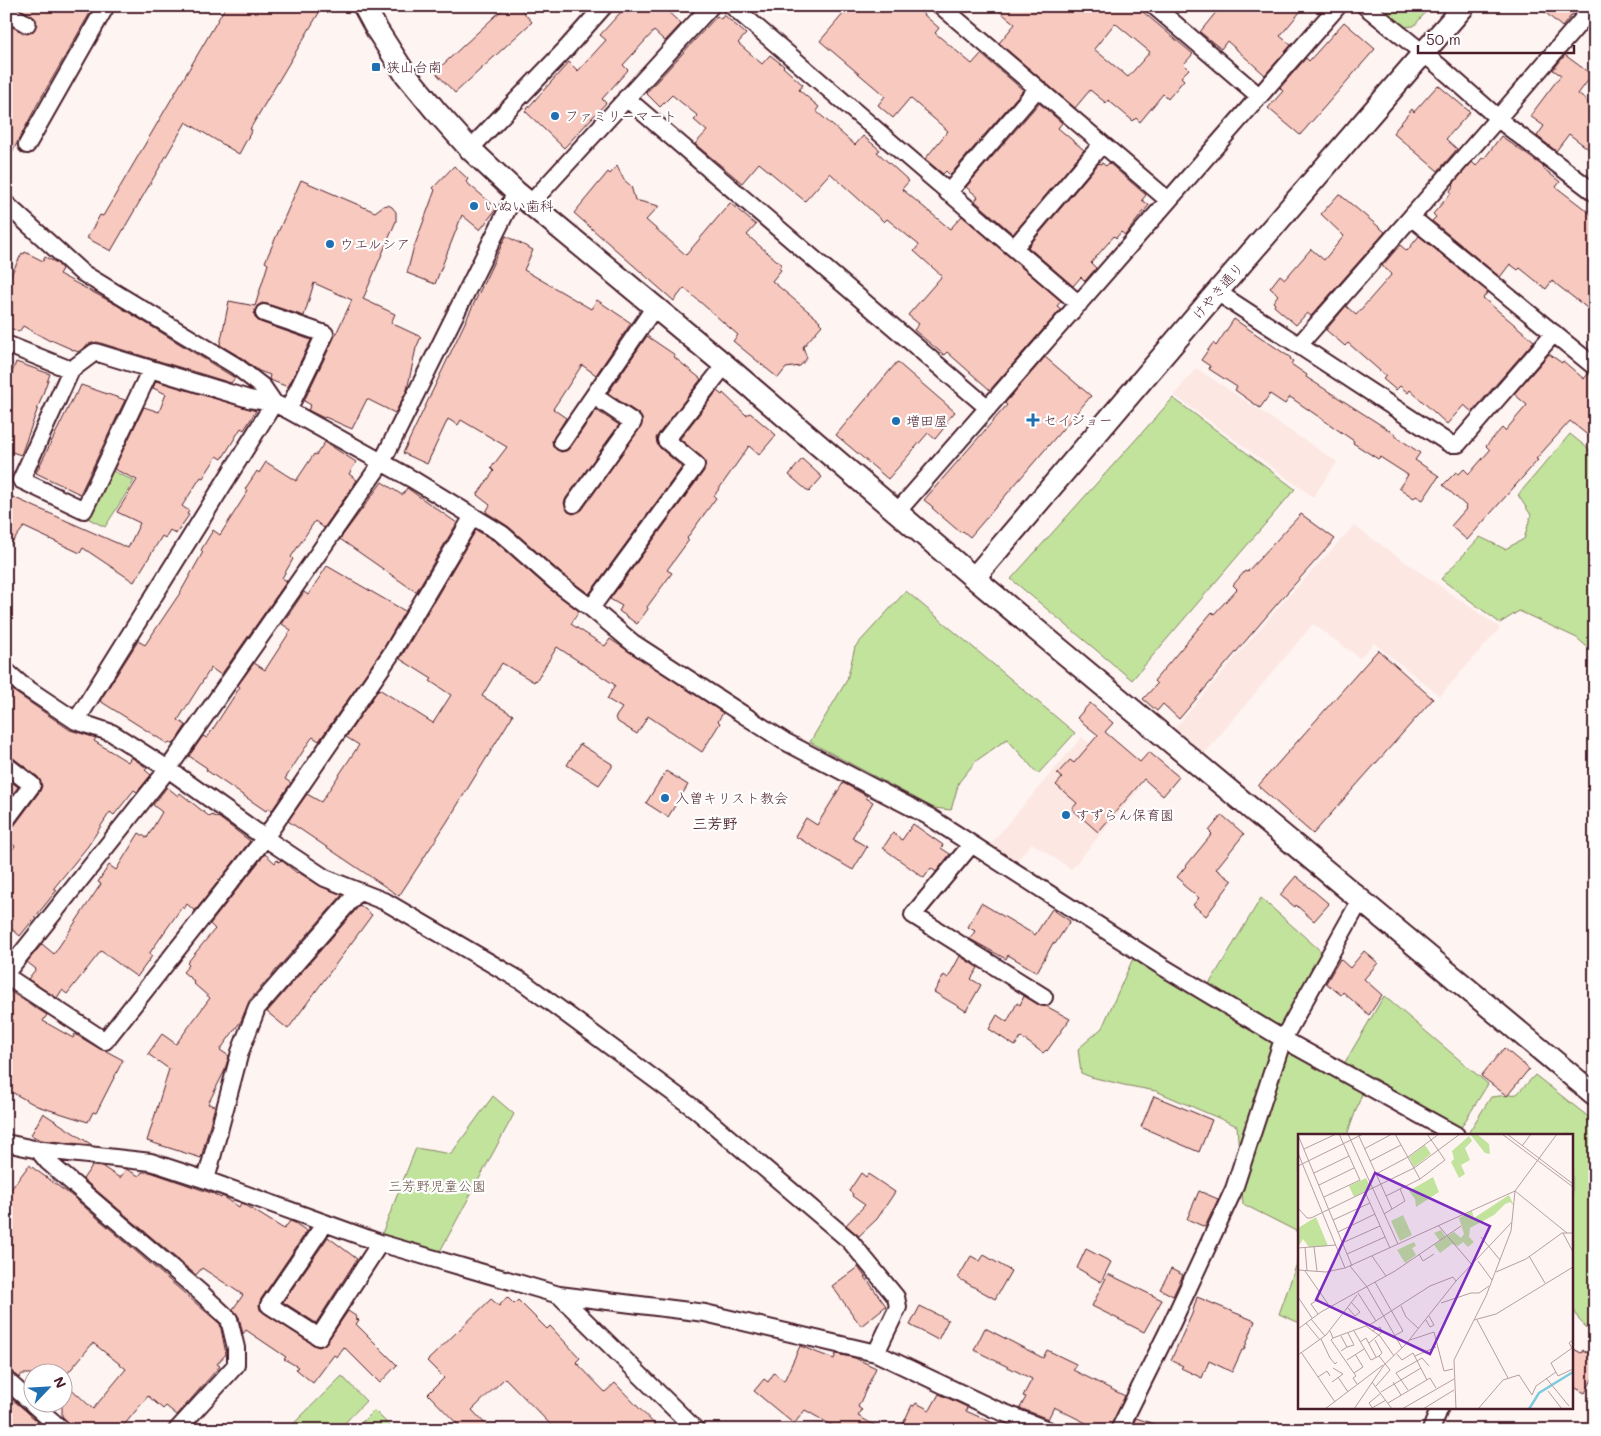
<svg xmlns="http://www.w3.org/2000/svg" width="1601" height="1436" font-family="Mali,'Klee One',sans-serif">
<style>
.built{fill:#fce7e2}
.green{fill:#c1e39c;stroke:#868164}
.building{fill:#f8c9be;stroke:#4a1f2b;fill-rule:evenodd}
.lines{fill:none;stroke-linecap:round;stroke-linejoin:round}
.minor-casing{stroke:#4a1f2b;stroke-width:20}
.tertiary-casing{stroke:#4a1f2b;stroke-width:25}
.minor{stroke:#fff;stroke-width:16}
.tertiary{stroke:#fff;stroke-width:21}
.poi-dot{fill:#1f6fb2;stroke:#fff;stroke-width:2}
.labels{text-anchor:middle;stroke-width:4.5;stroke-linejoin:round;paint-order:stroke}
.poi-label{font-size:14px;fill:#4a1f2b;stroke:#fff;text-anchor:start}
.street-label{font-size:14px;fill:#4a1f2b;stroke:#fff}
.park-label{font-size:14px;fill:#685047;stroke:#fff}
.neighbourhood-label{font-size:15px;font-weight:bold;fill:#4a1f2b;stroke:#fff}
.inset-river{fill:none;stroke:#7fcbde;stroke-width:2.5}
.inset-road{fill:none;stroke:#b69fa2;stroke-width:1}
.view{fill:#7b2cbf;fill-opacity:0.15;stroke:#7b2cbf;stroke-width:2.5}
.inset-edge{fill:none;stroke:#4a1f2b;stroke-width:2.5}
</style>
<rect width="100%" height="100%" fill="#fef4f2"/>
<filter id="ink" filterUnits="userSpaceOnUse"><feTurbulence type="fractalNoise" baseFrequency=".02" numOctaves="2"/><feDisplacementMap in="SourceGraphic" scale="10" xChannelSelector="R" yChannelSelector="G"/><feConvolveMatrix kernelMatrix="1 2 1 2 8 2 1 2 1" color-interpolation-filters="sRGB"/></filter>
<g filter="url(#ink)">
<path class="built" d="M1196 368 1337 462 1313 497 1174 395Z
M1354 526 1500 628 1440 696 1374 643 1360 658 1313 624 1204 754 1175 728 1284 601Z
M1082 737 1140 788 1071 869 1032 843 1014 864 988 847Z"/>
<path class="green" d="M1378 6H1431L1414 26 1402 27Z
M1173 398 1295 489 1132 680 1011 579Z
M1570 434 1595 454V654L1577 638 1519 611 1500 623 1441 579 1480 537 1505 549 1524 539 1531 515 1518 495Z
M111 470 134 481 105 527 89 519Z
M906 591 1075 733 1038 774 1007 739 976 761 959 782 951 810 934 808 810 742 847 680 855 647Z
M1261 898 1324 954 1273 1043 1363 1091 1347 1135H1300V1233L1243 1204 1237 1126 1156 1091 1124 1085 1091 1077 1081 1073 1078 1049 1102 1028 1135 954 1202 996Z
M1384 996 1488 1084 1457 1134 1341 1069Z
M1535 1075 1595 1122V1336L1579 1320 1572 1306V1135H1467L1491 1097 1517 1094Z
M493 1096 514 1114 438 1255 381 1236 416 1148 451 1154Z
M1300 1255V1323L1279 1314Z
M342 1376 366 1401 338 1430H291L289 1428Z
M374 1410 394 1430H354Z"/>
<path class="building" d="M16 6H94L37 105 6 164V24L27 34 32 32 37 24 36 19 32 16Z
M226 6H323L250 129 252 130 239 154 186 122 111 251 87 238 100 215 103 216Z
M506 6H518L532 22 455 93 435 72Z
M628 6H662L681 24 665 41 654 31 623 65 628 70 602 99 606 103 564 148 525 111 569 62 578 71 606 40 600 35 619 14Z
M850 6H914L939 28 935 33 972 64 981 54 1023 90 950 175 946 171 943 174 925 159 948 131 910 98 893 118 878 105 885 96 820 41Z
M993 6H1136L1193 54 1184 64 1189 69 1181 77 1184 80 1168 99 1163 94 1140 122 1136 118 1133 121 1108 100 1106 103 1090 90 1075 108 999 43 1015 24ZM1115 23 1150 52 1128 77 1094 49Z
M1221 6H1305L1280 36 1291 45 1265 75 1227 41 1221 49 1200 32Z
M1538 6H1579L1562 27Z
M724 15 746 34 738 43 762 64 770 55 784 66 783 67 803 85 799 90 819 107 816 111 855 145 863 136 880 150 877 152 909 181 902 189 950 229 962 216 1061 301 1057 306 1061 309 990 390 947 352 944 355 914 330 919 324 908 315 942 276 914 251 919 245 887 219 884 222 830 173 805 201 759 163 742 183 695 144 707 131 694 120 698 116 672 95 660 107 646 93 717 16 721 19Z
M1344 22 1375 49 1300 135 1268 108 1283 91 1280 88 1306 58 1309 61Z
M1565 55 1592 75 1578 94 1595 107V154L1569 134 1556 151 1537 136 1544 126 1530 116 1561 75 1553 70Z
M1438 85 1470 112 1446 139 1457 149 1438 171 1393 133 1412 109 1414 112Z
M1039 103 1062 123 1058 128 1084 150 1013 234 975 201 978 197 966 187Z
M1501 136 1544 167 1543 168 1560 182 1556 187 1595 217V314L1552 281 1546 289 1520 268 1518 270 1510 264 1500 277 1432 221 1436 217 1433 214 1451 193 1450 191 1454 185 1453 184 1472 162 1476 166 1482 158 1484 159Z
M1099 163 1100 164 1102 163 1106 166 1109 163 1146 195 1142 200 1149 205 1125 235 1121 232 1116 238 1114 236 1091 263 1096 268 1085 281 1081 277 1073 286 1028 247Z
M454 166 468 179 466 182 497 208 480 230 462 215 435 284 407 273 413 250 435 190 433 188Z
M617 166 624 180 631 186 635 200 659 206 646 220 686 255 730 203 756 225 747 235 782 265 779 268 781 270 772 281 820 321 819 322 822 325 803 347 807 358 800 366 786 368 778 378 733 341 738 335 684 288 674 301 574 213 608 172 610 174Z
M301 180 375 212 383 206 388 205 392 207 396 212V221L363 299 395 314 391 323 421 337 416 348 407 390 395 413 367 399 352 429 325 417 324 418 308 410 311 405 304 401 352 300 314 283 304 316 267 304 262 303 257 306 254 314 256 319 260 322 311 340 288 387 270 380 269 379 270 375 259 371 242 358 220 345 229 301 255 306 268 264 265 262Z
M1339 194 1385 232 1311 316 1307 313 1296 325 1274 306 1275 304 1273 302 1278 295 1270 288 1280 275 1285 279 1311 249 1324 260 1344 236 1321 214Z
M506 236 533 250 524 270 591 309 597 300 631 323 596 375 582 365 553 409 566 418 552 441 553 447 561 452 566 451 570 448 596 410 619 425 566 498 564 503 568 512 573 514 582 510 641 427 642 418 639 414 608 393 647 336 675 355 674 357 701 379 656 438 657 443 660 448 682 467 589 594 561 573 509 527 486 512 490 505 477 495 494 471 491 468 507 447 461 420 458 425 448 419 427 464 403 453Z
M1419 236 1488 292 1483 298 1534 341 1472 412 1464 405 1447 424 1410 390 1408 393 1400 386 1396 390 1383 379 1386 376 1348 343 1345 346 1326 330 1346 306 1356 315 1392 274 1382 266 1400 245 1407 251Z
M25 252 43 261 45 257 57 263 62 269 59 274 115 304 235 378 231 383 97 342 89 344 78 352 51 340 50 341 23 326 19 332 6 326V285L22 253 24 254Z
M1234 319 1291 358 1290 359 1293 361 1291 364 1307 375 1306 377 1395 434 1394 435 1420 453 1415 460 1439 476 1423 500 1416 496 1414 498 1399 488 1408 475 1380 457 1378 459 1353 443 1354 441 1290 397 1285 404 1270 394 1260 408 1235 390 1237 387 1209 369 1210 366 1201 360 1213 343 1216 346Z
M1549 354 1562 363 1563 361 1584 379 1588 374 1595 377V441L1570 421 1536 459 1538 460 1467 540 1451 526 1466 509 1465 508 1466 506 1443 485 1456 472 1459 474 1464 469 1469 474 1490 450 1486 446 1502 428 1505 431 1527 405 1514 394Z
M1045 357 1091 396 970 537 963 531 961 533 932 508 933 507 924 500 1007 405 1005 403Z
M16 362 50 374 21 455 6 450V416L12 398 6 396V389Z
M897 362 955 412 946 422 948 423 935 439 928 433 888 479 836 435Z
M156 381 256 411 244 430 241 428 222 459 217 456 203 478 201 477 182 506 189 511 187 514 189 515 176 534 170 530 165 538 162 536 134 582 83 548 80 553 24 527 6 550V494L128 548 140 523 117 512 137 480 114 469 144 407 159 412 166 394 153 388Z
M81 385 125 400 80 494 36 473 75 394H77Z
M717 391 722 395 723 393 746 415 750 413 776 435 759 455 749 446 714 496 716 498 687 538 689 540 667 570 672 573 647 607 648 609 637 624 619 611 622 606 610 599 704 471 705 462 703 458 680 439Z
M325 442 356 462 349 474 357 480 324 528 315 521 291 557 293 559 282 578 287 581 221 675 211 668 178 720 186 725 173 745 169 742 168 744 100 701 138 641 145 645 180 593 203 552 201 550 213 530 220 535 248 491 245 489 257 471 259 473 266 462 296 481 314 454 316 455Z
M802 459 822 477 809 492 789 475Z
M382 482 402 495 407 488 457 523 416 592 340 539Z
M1301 514 1335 539 1277 604 1179 719 1163 704 1157 711 1143 699 1157 684 1154 681 1212 612 1214 614 1237 589 1233 585 1245 571 1247 572Z
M476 530 496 542 548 588 579 611 571 624 605 646 610 639 723 713 718 721 720 723 702 752 648 716 637 734 618 722 615 718 622 708 607 699 615 685 557 647 536 681 535 680 534 682 502 663 482 696 513 715 447 822 399 896 288 821 307 794 321 802 359 745 346 737 379 689 433 723 451 695 430 681 432 679 400 659Z
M327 566 405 611 383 649 319 741 313 737 311 739 285 779 291 783 272 810 268 808 266 811 206 770 207 768 189 756 203 736 207 738 240 687 238 685 254 663 265 670 291 630 282 624 304 592 308 595Z
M1378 650 1433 699 1313 834 1258 786Z
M6 685 16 693 70 730 96 738 94 741 128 762 131 757 147 768 145 770 151 775 137 792 134 790 114 815 110 812 88 846 54 888 57 890 20 936 6 924V858L15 846 6 840V832L14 826 40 791 42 786 38 777 12 757 6 755Z
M1090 703 1113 723 1105 732 1140 762 1149 752 1179 777 1163 796 1144 779 1098 832 1072 809 1077 803 1056 785 1062 778 1057 774 1070 760 1074 763 1098 735 1077 718Z
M580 744 612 764V767L599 785 567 765Z
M666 771 688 785 668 817 646 803Z
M6 778 18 787 6 803Z
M843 783 867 796 866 798 873 802 852 838 867 847 853 870 795 836 806 818 817 825Z
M167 787 178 796 180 793 210 817 212 815 217 818 218 817 250 841 195 911 187 904 184 909 182 907 149 954 152 956 137 977 101 951 67 994 62 990 57 998 28 979 36 969 27 962 42 944 54 954 101 884 98 882 109 865 116 870 139 833 147 838 162 812 153 805Z
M1222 815 1244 834 1216 869 1232 881 1206 916 1193 905 1199 898 1183 885 1184 883 1177 877 1212 834 1209 831Z
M913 824 943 845 941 848 950 854 936 872 931 868 924 878 883 848 893 833 902 840Z
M265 854 275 863 277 860 279 862 281 860 297 873 298 872 320 886 342 895 249 1001 241 1021 220 1050 229 1056 224 1072 208 1104 215 1106 201 1158 147 1141 169 1069 148 1054 162 1034 176 1044 210 998 193 983 194 981 183 972 189 965 187 963 215 929 210 924Z
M1296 876 1329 904 1314 921 1296 905 1295 907 1280 895Z
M981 903 1035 935 1052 909 1070 921 1055 944 1053 943 1037 972 1008 955 1006 959 970 939 975 931 968 927Z
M360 905 372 915 288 1029 267 1012Z
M1364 951 1378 963 1364 979 1382 995 1369 1015 1343 992 1341 995 1326 983 1340 959 1350 968Z
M960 956 978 968 971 979 981 985 966 1011 934 992 944 975 948 978Z
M6 989 47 1015 43 1021 73 1038 75 1034 100 1049 106 1051 123 1060 96 1113 93 1112 88 1122 37 1106 6 1089Z
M1024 996 1039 1005 1046 1006 1070 1019 1047 1051 1046 1050 1043 1053 1021 1037 1015 1046 989 1029 997 1015 1007 1022 1017 1003 1020 1005Z
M1504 1048 1529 1069 1507 1096 1481 1076Z
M1154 1096 1212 1120 1199 1152 1141 1127Z
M43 1113 92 1145 40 1140 31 1135Z
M29 1165 72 1196 220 1324 226 1354 217 1364 220 1366 177 1415 166 1406 163 1409 148 1396 120 1430H77L62 1416V1380L93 1409 126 1369 93 1343 67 1374H22L19 1378 12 1372 6 1370V1196Z
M92 1166 103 1167 120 1178 126 1169 139 1176 142 1172H150L214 1194 221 1198 222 1196 224 1197 239 1207 241 1203 247 1206 284 1229 290 1221 295 1223 307 1231 261 1299 259 1305 260 1310 314 1345 319 1347 327 1342 348 1311 357 1317 356 1319 359 1320 356 1324 397 1365 380 1383 344 1347 337 1357 334 1355 313 1383 296 1369 298 1367 284 1359 286 1357 246 1330 243 1334 239 1317 233 1309 243 1295 202 1268 196 1275 83 1179Z
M861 1173 866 1177 868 1174 895 1192 877 1219 859 1236 846 1225 865 1205 852 1196 853 1194 849 1191Z
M1199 1191 1218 1199 1205 1227 1187 1219Z
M328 1237 357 1259 316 1323 283 1302Z
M1086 1249 1111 1262 1101 1282 1077 1268Z
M984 1255 1011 1271 995 1299 958 1278 971 1256 980 1261Z
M858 1267 886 1306 861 1326 832 1286Z
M1171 1269 1183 1275 1173 1296 1160 1289Z
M1108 1274 1162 1300 1144 1332 1092 1306Z
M507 1297 514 1304 518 1300 547 1329 550 1326 580 1358 576 1362 605 1392 615 1383 660 1430H556L505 1378 472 1410 491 1430H463L428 1394 444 1378 427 1361 491 1299 499 1306Z
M1197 1297 1255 1321 1244 1350H1242L1232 1372 1209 1361 1202 1378 1181 1368 1183 1366 1171 1360 1192 1314Z
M920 1306 948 1320 938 1340 910 1325Z
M985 1328 1043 1358 1047 1350 1076 1364 1073 1370 1125 1396 1109 1430H1100L1054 1407 1048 1419 1020 1408 1026 1397 1023 1396 1032 1379 974 1350Z
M800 1346 834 1359 836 1354 855 1358 876 1368 858 1407 862 1410 858 1416 883 1430H840L805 1410 794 1424 754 1391 764 1379 768 1382 774 1373 784 1381Z
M1572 1348 1581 1353 1583 1350 1595 1357V1374L1585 1393 1572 1386Z
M6 1394 26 1411 47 1430H12L6 1425Z
M939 1394 967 1407 966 1411 1009 1430H900L912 1405 914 1406 916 1403 930 1410Z
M1136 1418 1163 1427 1162 1430H1130Z"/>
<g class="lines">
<g class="minor-casing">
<path id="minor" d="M732 6 1079 304
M941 6 1168 200
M1154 6 1259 96
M1365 6 1439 66 1507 126 1595 193
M6 12 27 24
M626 98 988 408
M27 145 106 6
M470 149 565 50 604 6
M948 193 1037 89
M6 204 81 272 236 366 263 387 274 403
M530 204 711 6
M1411 217 1595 367
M1014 248 1102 144
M1217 292 1450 444H1458L1554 333
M264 313 325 334 288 410
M6 344 71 370 95 352 249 399 274 403 288 410 412 479 502 534 555 581 591 608 633 643 784 741 928 816 1163 967 1283 1039 1456 1135
M1299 345 1498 118 1594 6
M71 370 21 480 84 510 151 369
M562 442 654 308
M574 504 633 422 594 396
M897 512 1338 6
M591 608 696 465 666 440 725 365
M6 671 22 685 76 721 112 733 168 769 265 838 325 878 386 902 523 982 695 1109 850 1241 896 1297 898 1307 876 1353
M76 721 274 403
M6 765 32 785 6 820
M971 845 913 915 1044 997
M6 973 168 769 382 462 516 192
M6 976 105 1041 265 838 391 654 473 516
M6 1143 34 1149 151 1162 206 1180 380 1243 559 1295 705 1313 876 1353 992 1408 1048 1430
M38 1150 48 1162 200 1292 229 1319 236 1348V1365L177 1430
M206 1180 240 1052 257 1008 358 892
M325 1223 269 1305 319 1337 380 1243
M559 1295 696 1430
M6 1380 32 1403
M33 1404 62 1430
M1119 1430 1172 1323 1234 1189 1283 1039 1361 899
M1431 1430 1440 1407"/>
</g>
<g class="tertiary-casing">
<path id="tertiary" d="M364 6 377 30 404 72 435 110 470 149 516 192 725 365 974 578 1595 1095
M974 578 1217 292 1464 6"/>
</g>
<use href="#minor" class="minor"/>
<use href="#tertiary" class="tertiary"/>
</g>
</g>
<g class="poi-dot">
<rect x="371" y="62" width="10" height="10" rx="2.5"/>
<circle cx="555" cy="116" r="5"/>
<circle cx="474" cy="206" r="5"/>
<circle cx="330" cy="244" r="5"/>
<path d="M1030.5 412.5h5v5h5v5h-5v5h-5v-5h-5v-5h5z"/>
<circle cx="896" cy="421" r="5"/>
<circle cx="665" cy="798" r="5"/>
<circle cx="1066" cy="815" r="5"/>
</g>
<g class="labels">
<g class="poi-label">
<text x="386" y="72">狭山台南</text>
<text x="565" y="121">ファミリーマート</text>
<text x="484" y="211">いぬい歯科</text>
<text x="340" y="249">ウエルシア</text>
<text x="1043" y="425">セイジョー</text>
<text x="906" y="426">増田屋</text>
<text x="675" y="803">入曽キリスト教会</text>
<text x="1076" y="820">すずらん保育園</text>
</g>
<g class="street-label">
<text transform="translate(1218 291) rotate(-49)" y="5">けやき通り</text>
</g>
<g class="park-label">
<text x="437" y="1191">三芳野児童公園</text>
</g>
<g class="neighbourhood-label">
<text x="715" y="829">三芳野</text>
</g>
</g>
<g transform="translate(1298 1134)">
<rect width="275" height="275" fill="#fef4f2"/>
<path d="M172 0H179L191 10 192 20 187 19ZM171 2 174 7 167 14 172 26 163 31 167 40 161 44 153 28 156 25 154 17ZM127 11 133 20 116 33 111 23ZM135 43 141 58 118 73 117 65 111 57ZM68 44 73 54 56 63 51 52ZM211 61 216 72 212 68 207 70 196 81 172 94 171 103 176 108 170 113 165 108 160 112 154 110 142 119 136 111 142 107 136 99 143 96 148 103 156 98 163 104 166 100 161 84 174 77 176 84ZM105 81 114 101 102 107 93 87ZM18 83 30 112 11 113 5 105 0 113V94ZM116 108 118 112 114 114 118 121 107 129 99 116Z" fill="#c1e39c"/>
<path class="inset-river" d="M231 275 241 259 275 238"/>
<path class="inset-road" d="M50 0 100 110M60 0 94 75M97 0 122 45M204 0 275 53M209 0 275 50M0 1 54 132M224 12 233 0M6 15 38 0M66 15 94 0M0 19 47 134M72 27 103 11M0 32 65 0M16 39 51 22M78 40 110 23 141 0M21 51 56 34M67 58 92 114M88 62 122 45 147 26 129 0M26 63 62 46 41 0M0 74 9 84H13L116 34 162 0M86 80 107 67 102 55M35 86 72 69M140 91 175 132M40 98 77 80M265 99 275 118M183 103 202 126M44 109 82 92M7 113 9 137M16 113 19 137M0 114 38 111M49 120 87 103M121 120 125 127 136 120M74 122 88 142M231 122 247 149M180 127 194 146M52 132 69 153 104 214M0 136 28 138 47 134 217 57 269 99M7 137 30 170M198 138 228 125 264 99H275M77 148 105 197 96 202M60 159 78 187M0 163 14 184M143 169 173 159H181L191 152M103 172 108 183 120 194M50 174 57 182 62 178 53 168M20 180 13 170 21 165M13 185 27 202M128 186 132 193 136 191 131 182M176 186 198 180 275 133M179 186 210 244M8 189 22 206M68 192 82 202 96 222M0 195 23 178 97 137 163 92M32 197 35 204 33 206 58 242 55 244 59 250M56 197 73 226 81 222M35 204 73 190 132 152 155 143 158 147M23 205 32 224 37 230 39 228M77 206 84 219 81 222 92 236 78 252M112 206 136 198 146 237 155 235M275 206 271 209 274 214 253 229 260 242 275 235M62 208 68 204 78 223M71 209 84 198 82 193 74 197M49 213 56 211 50 199M43 217 49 213 43 202M3 218 37 268M99 220 104 226 115 219 129 246M0 221 28 201 59 161M117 222 138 213M49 226 66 215M56 239 65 233 57 220M20 243 29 237 32 242M40 243 50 258M248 244 271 272M34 248 45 240 35 234M74 248 94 275M95 248 103 261M110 256 98 239 124 224 131 232M250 257 264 275M83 258 123 234M90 269 132 244 138 254M74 274 88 266M27 275 85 231M56 275 86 231 108 210 158 147 214 88M75 275 71 269 83 259M104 275 156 245M125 275 156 256M158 275 156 226 188 162 213 97 217 57 259 0M180 275 205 246 221 241 234 261 238 252 258 238"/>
<path class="view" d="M77 39 192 92 132 220 18 166Z"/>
<rect width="275" height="275" class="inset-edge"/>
</g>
<rect width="1601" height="1436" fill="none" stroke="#fff" stroke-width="25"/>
<rect x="12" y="12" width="1576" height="1411" fill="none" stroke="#4a1f2b" stroke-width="2" filter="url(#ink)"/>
<g transform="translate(48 1388) rotate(65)"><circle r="24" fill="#ffffff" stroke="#b7a5aa"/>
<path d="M0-4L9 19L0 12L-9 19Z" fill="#1f6fb2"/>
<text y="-8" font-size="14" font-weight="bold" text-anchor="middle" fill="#4a1f2b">N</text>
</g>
<path d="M1418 45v8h156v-8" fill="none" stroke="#4a1f2b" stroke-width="2.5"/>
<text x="1426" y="45" font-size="15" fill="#4a1f2b" stroke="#ffffff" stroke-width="4" paint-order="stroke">50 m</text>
</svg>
